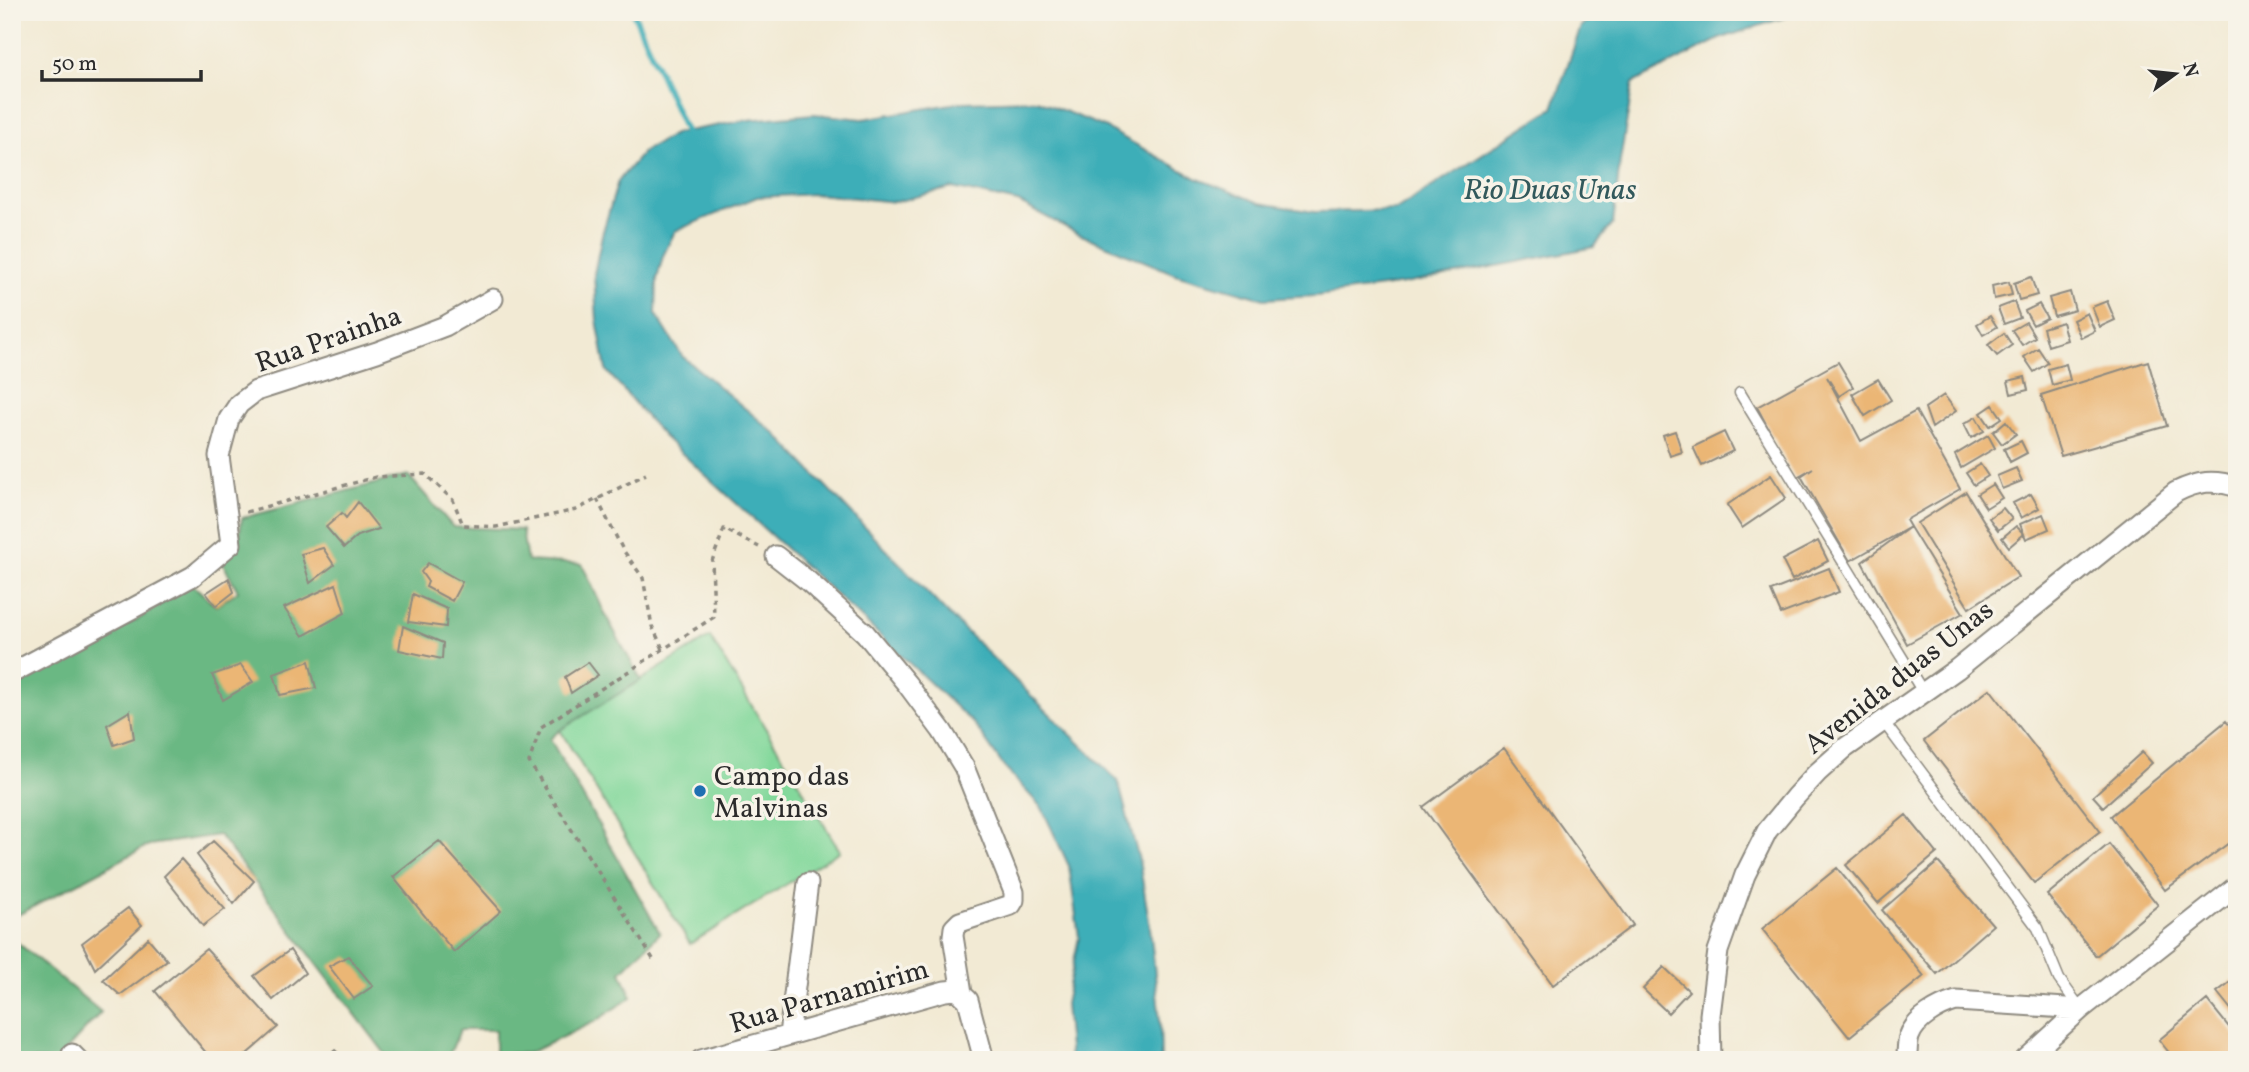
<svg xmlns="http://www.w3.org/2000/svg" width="2249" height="1072" font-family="Vollkorn,serif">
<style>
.green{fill:#83d89b;stroke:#578263;stroke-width:2}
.forest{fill:#6ab883;stroke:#4a7257;stroke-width:2}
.water{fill:#3eaeb8;stroke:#346c72;stroke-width:2}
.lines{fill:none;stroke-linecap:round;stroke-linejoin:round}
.stream{stroke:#3eaeb8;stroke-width:6}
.building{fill:#ebb675}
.service-casing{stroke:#8e8a80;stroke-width:13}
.minor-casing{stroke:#8e8a80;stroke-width:23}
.path{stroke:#8e8a80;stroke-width:3.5;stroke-dasharray:5 5;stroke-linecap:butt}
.service{stroke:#fff;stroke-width:10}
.minor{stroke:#fff;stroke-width:19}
.poi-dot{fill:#1f6fb2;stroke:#f7f3e8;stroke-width:2.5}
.labels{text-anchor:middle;stroke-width:7;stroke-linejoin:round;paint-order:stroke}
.street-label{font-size:28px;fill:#2b2b2b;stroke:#f7f3e8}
.poi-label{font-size:28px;fill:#2b2b2b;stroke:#f7f3e8;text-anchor:start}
.water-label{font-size:30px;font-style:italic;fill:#32595c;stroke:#f7f3e8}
</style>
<rect width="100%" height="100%" fill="#f7f3e8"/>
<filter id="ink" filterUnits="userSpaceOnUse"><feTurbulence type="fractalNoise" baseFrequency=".0143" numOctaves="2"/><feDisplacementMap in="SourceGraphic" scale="14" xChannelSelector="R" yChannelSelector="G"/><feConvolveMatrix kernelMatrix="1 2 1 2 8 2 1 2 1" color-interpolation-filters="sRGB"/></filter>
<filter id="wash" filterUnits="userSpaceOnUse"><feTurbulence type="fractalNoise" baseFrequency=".00686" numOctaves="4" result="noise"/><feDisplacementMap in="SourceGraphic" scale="28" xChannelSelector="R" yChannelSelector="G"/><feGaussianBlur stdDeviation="1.57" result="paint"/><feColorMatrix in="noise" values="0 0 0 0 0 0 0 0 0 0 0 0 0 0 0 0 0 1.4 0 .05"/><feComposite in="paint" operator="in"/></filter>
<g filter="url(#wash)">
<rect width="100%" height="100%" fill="#f2ead4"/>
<path class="green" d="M710 637 840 851 690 944 560 730Z"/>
<path class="forest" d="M408 475 453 527 522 530 527 561 582 564 606 616 641 680 560 730 550 739 660 933 621 972 632 997 596 1021 529 1053 495 1054V1030H460L447 1060H390L219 835 149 845 12 918V683L137 620 192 584 216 606 238 591 222 562 238 545 242 518Z
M12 938 101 1012 57 1060H12Z"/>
<path class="water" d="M1598 12H1801L1719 39 1633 83 1620 161 1613 224 1594 247 1404 284 1316 296 1264 299 1175 274 1079 234 1018 202 952 188 895 202 817 194 757 197 675 231 663 256 657 279 656 314 682 356 777 435 942 608 1118 781 1139 860 1150 927 1160 1021 1161 1060H1070L1065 1004 1079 937 1069 866 1042 808 1005 768 974 724 856 613 663 436 606 370 597 320 594 274 602 235 618 181 645 150 676 133 747 120 814 114 863 119 963 102 1037 100 1104 127 1198 179 1260 203 1314 212 1396 210 1553 108 1581 26Z"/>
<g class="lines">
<path class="stream" d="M633 12 688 138"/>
</g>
<g id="blocks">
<path class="building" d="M2031 277 2037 295 2019 300 2014 283Z
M2009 282 2012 295 1994 299 1992 286Z
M2070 292 2075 310 2054 316 2049 298Z
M2107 301 2115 320 2100 327 2092 307Z
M2014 302 2020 318 2004 324 1998 308Z
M2039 304 2047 318 2033 325 2025 311Z
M2087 313 2095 331 2081 338 2073 320Z
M1990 316 1997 327 1983 335 1977 324Z
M2026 322 2035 337 2022 345 2012 330Z
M2062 322 2067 340 2048 346 2043 328Z
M2004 333 2012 345 1997 356 1988 345Z
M2038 348 2048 363 2034 372 2024 357Z
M2148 361 2167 426 2061 456 2041 395Z
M1838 362 1853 387 1839 396 1827 377 1861 441 1916 411 1960 489 1906 520 1910 527 1850 561 1801 476 1813 468 1795 478 1757 407Z
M2066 364 2070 380 2052 385 2048 369Z
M2025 377 2028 390 2011 394 2008 381Z
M1878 379 1891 400 1865 416 1852 394Z
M1944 395 1956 411 1932 428 1925 408Z
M1993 405 2002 418 1990 426 1981 413Z
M1976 417 1984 431 1971 438 1964 424Z
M2006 421 2016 434 2002 444 1993 432Z
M1675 431 1682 452 1670 456 1663 435Z
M1724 432 1733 451 1702 466 1693 447Z
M1988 435 1995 448 1961 468 1955 455Z
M2021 441 2027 453 2010 462 2004 449Z
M1980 464 1988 476 1974 485 1966 473Z
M2016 468 2022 481 2002 489 1997 476Z
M1771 475 1786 498 1742 528 1727 505Z
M1993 484 2002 498 1986 508 1977 494Z
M1966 492 2018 577 1969 608 1917 523Z
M2031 494 2039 508 2021 518 2013 503Z
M358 502 379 529 358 536 344 548 326 527 342 513 346 518Z
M2003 508 2012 519 1998 530 1989 518Z
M2043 514 2049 529 2026 539 2020 524Z
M2016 526 2024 534 2009 547 2002 538Z
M1910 527 1963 613 1907 644 1862 562Z
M1818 541 1828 561 1792 580 1782 560Z
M323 548 334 565 310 583 301 554Z
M428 563 462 582 452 601 426 587 428 582 421 572Z
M1829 568 1839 592 1781 614 1771 591Z
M229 578 234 592 216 606 206 593Z
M336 584 345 613 303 636 284 608Z
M413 594 447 609 446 627 408 622Z
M403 626 443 643 442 659 399 650Z
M309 661 316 688 280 695 274 674Z
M588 662 598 675 571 693 565 677Z
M241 665 253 682 223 700 212 675Z
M1990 689 2100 831 2034 883 1924 741Z
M130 711 134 738 114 745 107 725Z
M2226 721 2237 735V837L2165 890 2111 816Z
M1504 748 1633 925 1553 985 1423 807Z
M2142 752 2152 763 2103 807 2093 796Z
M1906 815 1937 853 1878 903 1846 865Z
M213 841 254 881 234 904 197 855Z
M439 841 501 911 454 952 393 877Z
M2109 844 2158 905 2096 956 2047 895Z
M181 859 225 909 203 926 164 876Z
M1938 862 1993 925 1937 974 1882 910Z
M1837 868 1924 976 1849 1037 1762 929Z
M128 908 142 925 95 969 82 943Z
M148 938 167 960 120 995 103 980Z
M206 949 278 1027 240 1060H212L155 991Z
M290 950 305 973 273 1000 254 976Z
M348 956 373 986 354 999 329 966Z
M1664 967 1689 991 1668 1013 1643 989Z
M2237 977V1017L2217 992Z
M2207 1000 2237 1037V1060H2175L2159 1040Z
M335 1050 345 1060H323Z"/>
</g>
</g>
<g filter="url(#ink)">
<use href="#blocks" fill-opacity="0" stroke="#8e8a80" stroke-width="2"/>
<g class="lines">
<g class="service-casing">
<path id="service" d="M1740 393 1923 692
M1883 721 2038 928 2059 979 2080 1008"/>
</g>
<g class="minor-casing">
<path id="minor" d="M776 556 808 581 865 633 907 684 942 731 964 767 1014 892V900L1011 905 960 922 954 928 953 936 962 993
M12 673 193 576 231 544 219 456 229 419 239 404 256 391 377 352 445 326 493 299
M789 1035 808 883
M72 1054 78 1060
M701 1060 945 991 957 990 968 1000 984 1060
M1711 1060 1710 1015 1718 951 1745 875 1767 831 1795 797 1817 773 1845 748 1957 669 2176 492C2198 481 2214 479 2237 487
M1907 1060C1907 1053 1907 1044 1909 1037 1915 1019 1939 1006 1956 1001L2081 1009
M2025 1060 2081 1009 2237 886"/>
</g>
<path class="path" d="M597 499 623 550 643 578 652 626 663 649
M246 512 376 477 425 474 453 500 463 525 496 527 576 510 646 474
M653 959 529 762 541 727 714 617 712 561 724 529 759 547"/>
<use href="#service" class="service"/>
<use href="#minor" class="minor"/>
</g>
</g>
<circle class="poi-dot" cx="700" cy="791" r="7"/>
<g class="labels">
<g class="street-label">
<text transform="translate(328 338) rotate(-19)" y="10">Rua Prainha</text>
<text transform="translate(1898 676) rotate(-38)" y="10">Avenida duas Unas</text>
<text transform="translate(829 995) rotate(-16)" y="10">Rua Parnamirim</text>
</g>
<g class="poi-label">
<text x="714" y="785">Campo das<tspan x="714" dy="32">Malvinas</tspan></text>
</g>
<g class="water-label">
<text x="1550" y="199">Rio Duas Unas</text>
</g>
</g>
<rect width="2249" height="1072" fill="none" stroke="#f7f3e8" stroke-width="42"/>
<g transform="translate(2175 74) rotate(75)" stroke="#f7f3e8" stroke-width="5" paint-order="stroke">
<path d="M0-5L12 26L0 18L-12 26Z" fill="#2b2b2b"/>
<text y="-10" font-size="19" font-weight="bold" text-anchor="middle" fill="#2b2b2b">N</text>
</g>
<path d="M42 70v10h159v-10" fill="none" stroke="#2b2b2b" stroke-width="3.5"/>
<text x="52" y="70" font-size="21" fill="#2b2b2b" stroke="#f7f3e8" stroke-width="5" paint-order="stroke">50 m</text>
</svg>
